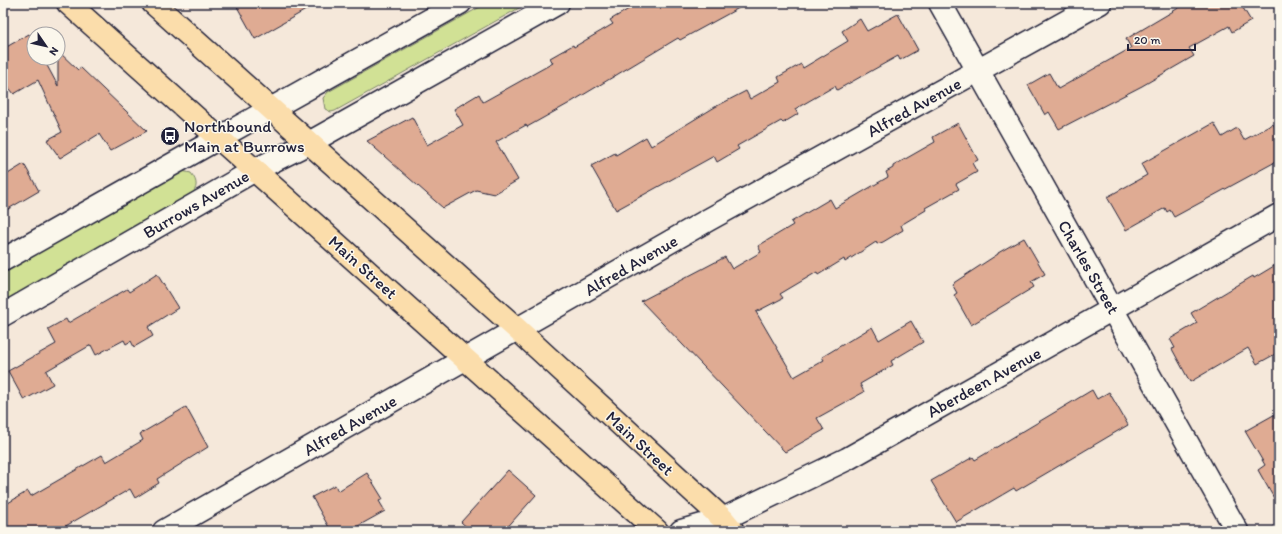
<svg xmlns="http://www.w3.org/2000/svg" width="1282" height="534" font-family="Itim,sans-serif">
<style>
.green{fill:#d1e195;stroke:#7a8268}
.building{fill:#dfab93;stroke:#22223b}
.lines{fill:none;stroke-linecap:round;stroke-linejoin:round}
.street-casing{stroke:#22223b;stroke-width:25}
.secondary-casing{stroke:#22223b;stroke-width:25}
.primary-casing{stroke:#22223b;stroke-width:25}
.street{stroke:#fbf7ec;stroke-width:22}
.secondary{stroke:#fbf7ec;stroke-width:22}
.primary{stroke:#fbddab;stroke-width:22}
.labels{text-anchor:middle;stroke-width:3;stroke-linejoin:round;paint-order:stroke}
.street-label{font-size:17px;fill:#22223b;stroke:#fbf7ec}
.poi-label{font-size:17px;fill:#22223b;stroke:#fbf7ec;text-anchor:start}
</style>
<rect width="100%" height="100%" fill="#f5e8da"/>
<filter id="ink" filterUnits="userSpaceOnUse"><feTurbulence type="fractalNoise" baseFrequency=".025" numOctaves="2"/><feDisplacementMap in="SourceGraphic" scale="8" xChannelSelector="R" yChannelSelector="G"/><feConvolveMatrix kernelMatrix="1 2 1 2 8 2 1 2 1" color-interpolation-filters="sRGB"/></filter>
<g filter="url(#ink)">
<path class="green" d="M487 3H528L335 111 331 112 325 109 323 98 328 92Z
M182 171 191 173C198 182 198 188 190 196L3 302V271Z"/>
<path class="building" d="M235 3H318L255 39Z
M639 3H748L680 40 678 38 568 104 527 127 526 125 496 142 518 180 494 194 476 190 443 208 367 141 412 117 427 145 463 125 454 109 479 94 483 102 553 63 550 58 573 45 574 47 613 24 610 20Z
M1187 3H1240L1251 21 1232 32 1229 26 1189 48 1194 56 1142 86 1059 129 1049 112 1045 115 1028 85 1049 73 1058 89 1131 48 1126 39Z
M898 14 918 50 900 60 898 56 837 90 835 86 795 109 798 114 783 123 781 121 737 146 739 149 717 162 714 156 616 210 591 166 615 153 616 155 646 137 651 146 715 107 746 91 750 99 780 82 778 77 801 64 803 68 848 41 842 31 860 19 867 31Z
M29 34 34 42V58H43L58 86V51L78 70 81 68 147 131 110 151 99 134 60 158 47 140 62 132 38 80 14 94 3 80V49Z
M958 123 978 160 972 163 977 172 956 184 959 189 925 208 926 210 901 225 903 230 883 242 877 244 876 242 845 262 844 259 818 275 817 272 780 294 783 298 756 312 794 377 824 360 822 357 872 327 879 340 911 321 923 342 891 361 893 365 860 384 864 392 817 418 824 430 785 452 641 301 725 257 732 269 761 252 758 246 793 225 791 222 830 199 835 208 888 177 886 172 893 168V166L935 142 933 137Z
M1214 123 1222 137 1237 128 1244 140 1273 124 1279 134V160L1174 217 1170 210 1167 212 1165 208 1126 230 1107 197 1147 175 1141 164Z
M24 164 39 191 3 212V177Z
M1024 238 1045 274 1031 282 1034 287 971 325 954 295 957 293 952 284 998 254V253Z
M1279 263V352L1257 364 1248 348 1190 382 1172 349 1175 348 1170 339 1197 323 1191 313 1253 276 1254 278Z
M157 274 178 308 148 327 153 336 134 347 131 341 126 344 124 340 96 355 91 345 46 371 53 384 24 400 8 371 56 344 48 329 66 319 68 323 127 289 129 292Z
M1092 390 1097 399 1109 392 1128 425 1045 474 1016 491 1014 488 956 522 931 481 973 457 975 460Z
M186 407 208 447 157 479 159 483 135 498 130 489 57 531H3V506L28 491 31 496 102 455 106 462 143 440 140 434Z
M1279 412V507L1258 470 1265 465 1245 431Z
M508 470 536 495 504 531H471L461 522Z
M367 473 383 499 379 501 385 511 349 531H331L312 497 335 485 338 491Z"/>
<g class="lines">
<g class="street-casing">
<path id="street" d="M940 3 1237 531
M3 260 219 138
M3 315 255 170
M164 531 708 220 1100 3
M681 531 723 519 847 459 1279 215"/>
</g>
<g class="secondary-casing">
<path id="secondary" d="M219 138 460 3
M255 170 309 143 558 3"/>
</g>
<g class="primary-casing">
<path id="primary" d="M68 3 657 531
M153 3 517 329 723 519 733 531"/>
</g>
<use href="#street" class="street"/>
<use href="#secondary" class="secondary"/>
<use href="#primary" class="primary"/>
</g>
</g>
<defs>
<g id="bus-disc" transform="scale(1)"><circle r="9.5" fill="#22223b" stroke="#fbf7ec"/><path d="M-5-6H5V4H4V6H2V4H-2V6H-4V4H-5ZM-3.5-4V0h7V-4ZM-3.5 1.2v1.5H-2V1.2ZM2 1.2v1.5H3.5V1.2Z" fill="#fff"/></g>
</defs>
<g fill-rule="evenodd">
<use href="#bus-disc" x="170" y="136"/>
</g>
<g class="labels">
<g class="street-label">
<text transform="translate(914 107) rotate(-29)" y="6">Alfred Avenue</text>
<text transform="translate(196 204) rotate(-30)" y="6">Burrows Avenue</text>
<text transform="translate(631 265) rotate(-30)" y="6">Alfred Avenue</text>
<text transform="translate(363 267) rotate(42)" y="6">Main Street</text>
<text transform="translate(1089 267) rotate(60)" y="6">Charles Street</text>
<text transform="translate(984 382) rotate(-29)" y="6">Aberdeen Avenue</text>
<text transform="translate(350 425) rotate(-30)" y="6">Alfred Avenue</text>
<text transform="translate(640 443) rotate(43)" y="6">Main Street</text>
</g>
<g class="poi-label">
<text x="184" y="132">Northbound<tspan x="184" dy="20">Main at Burrows</tspan></text>
</g>
</g>
<rect width="1282" height="534" fill="none" stroke="#fbf7ec" stroke-width="16"/>
<rect x="8" y="8" width="1266" height="518" fill="none" stroke="#22223b" stroke-width="1.5" filter="url(#ink)"/>
<g transform="translate(46 46) rotate(124)"><circle r="19" fill="#fbf7ec" stroke="#a4a2a5"/>
<path d="M0-3L7 15L0 10L-7 15Z" fill="#22223b"/>
<text y="-6" font-size="11" font-weight="bold" text-anchor="middle" fill="#22223b">N</text>
</g>
<path d="M1128 44v6h67v-6" fill="none" stroke="#22223b" stroke-width="2"/>
<text x="1134" y="44" font-size="12" fill="#22223b" stroke="#fbf7ec" stroke-width="3" paint-order="stroke">20 m</text>
</svg>
